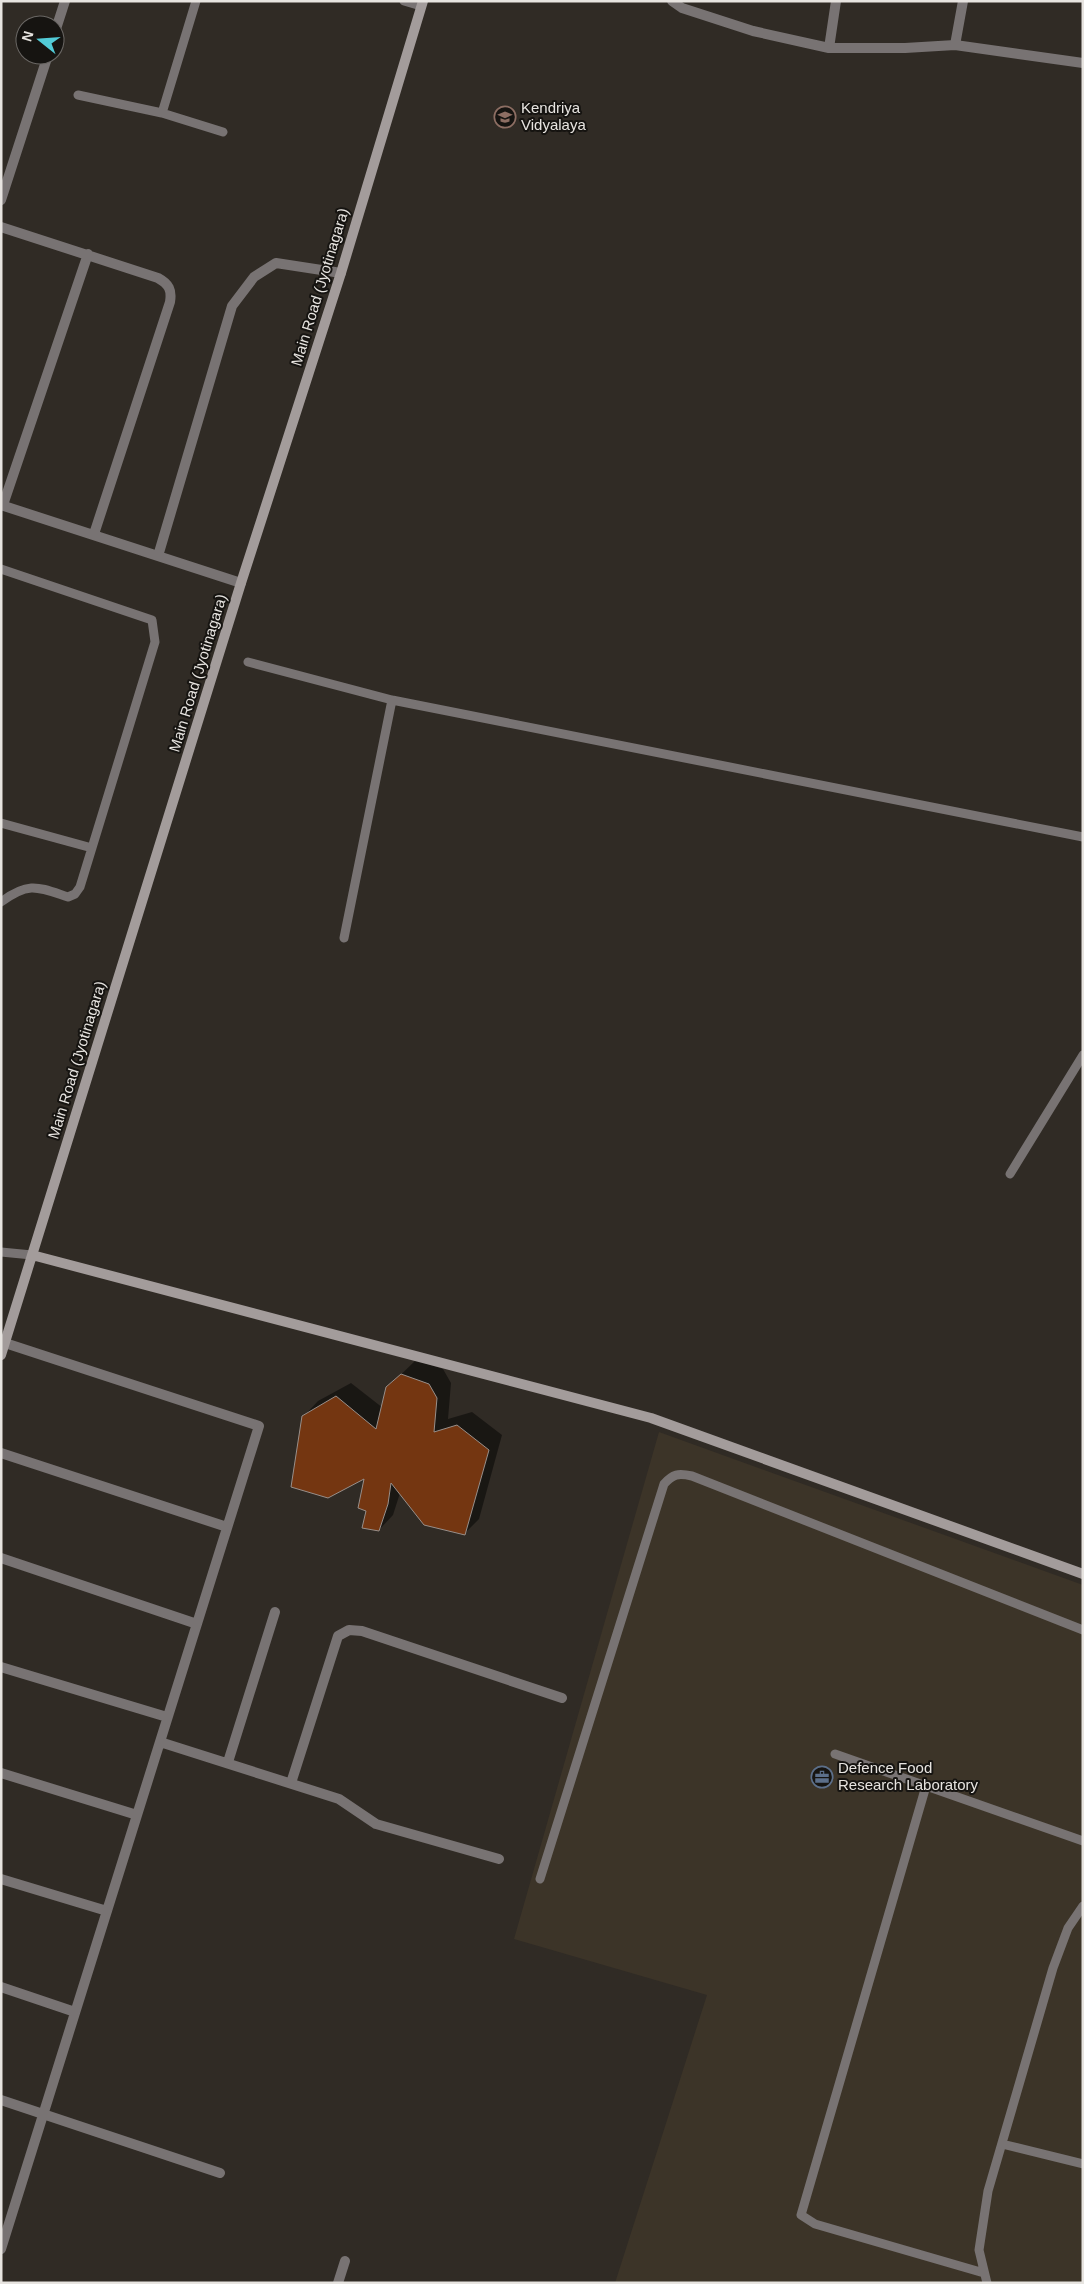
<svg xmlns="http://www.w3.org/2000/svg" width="1084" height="2284" font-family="Arial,sans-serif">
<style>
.built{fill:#3c3428}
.shadow{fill:#0007}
.building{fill:#743611;stroke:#988f8a}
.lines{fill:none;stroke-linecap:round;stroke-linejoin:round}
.lane{stroke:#787373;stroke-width:9}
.street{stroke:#787373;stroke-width:10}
.secondary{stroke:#a39c9b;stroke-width:10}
.labels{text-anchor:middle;stroke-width:4;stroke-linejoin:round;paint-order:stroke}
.poi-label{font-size:15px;fill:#e7e4e0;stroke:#161411;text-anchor:start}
.street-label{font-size:15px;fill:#e7e4e0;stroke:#161411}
</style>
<rect width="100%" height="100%" fill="#302b25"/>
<path class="built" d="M659 1432 1083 1585V2283H615L707 1995 514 1939Z"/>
<path class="shadow" d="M416 1360 443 1369 451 1383 448 1419 472 1412 502 1435 479 1519 464 1534 400 1493 393 1515 379 1530 367 1510 366 1477 304 1416 318 1401 351 1383 383 1408 387 1388Z"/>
<path class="building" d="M401 1374 429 1384 437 1398 434 1432 457 1425 489 1450 465 1535 424 1525 391 1483 388 1504 379 1531 362 1528 366 1511 358 1508 364 1479 328 1498 291 1487 302 1416 336 1396 376 1429 386 1387Z"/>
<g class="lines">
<path class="lane" d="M404 1 421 6
M78 95 162 113 223 132
M162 113 196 1
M1 569 146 618 152 620 155 642 80 887 75 894 68 897C38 887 29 881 1 902
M248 662 392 700 1083 837
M1 823 92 848
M344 938 392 700
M1010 1174 1083 1055
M1 1252 32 1255
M835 1754 1083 1841
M926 1786 801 2215 815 2224 984 2273
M540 1879 664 1484C673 1474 678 1473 692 1476L1083 1630
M1002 2144 1083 2164
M987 2283 979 2250 988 2191 1053 1968 1068 1928 1083 1906"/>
<path class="street" d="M672 1 682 8 753 31 829 48H905L955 45 1083 63
M55 32 65 1
M955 45 963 1
M829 48 836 1
M1 200 48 55
M1 227 158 278C169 284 172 290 170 302L94 534
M1 505 241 583
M3 505 88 254
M158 556 232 306 254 277 276 263 341 273
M1 1453 227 1527
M1 1558 197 1624
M1 1667 167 1717
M160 1742 339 1799 376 1824 499 1859
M228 1762 275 1612
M1 1773 137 1815
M291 1783 338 1636 349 1630 362 1631 562 1698
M1 1879 107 1911
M1 1987 75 2012
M1 2100 220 2173
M1 2249 259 1426 5 1343
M338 2283 345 2261"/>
<path class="secondary" d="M32 1255 651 1418 1083 1574
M1 1355 241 583 341 273 423 1"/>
</g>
<defs>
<g id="school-ring" transform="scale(1.125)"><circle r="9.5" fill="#161411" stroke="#8d6e63" stroke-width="1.5"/><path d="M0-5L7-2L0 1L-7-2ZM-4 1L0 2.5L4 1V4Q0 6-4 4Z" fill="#8d6e63"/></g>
<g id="office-ring" transform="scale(1.125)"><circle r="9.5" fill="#161411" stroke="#5c6f8a" stroke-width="1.5"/><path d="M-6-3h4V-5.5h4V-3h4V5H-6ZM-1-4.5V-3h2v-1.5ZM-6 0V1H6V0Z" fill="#5c6f8a"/></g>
</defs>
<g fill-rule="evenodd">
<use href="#school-ring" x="505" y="117"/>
<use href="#office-ring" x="822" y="1777"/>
</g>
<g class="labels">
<g class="poi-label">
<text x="521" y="113">Kendriya<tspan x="521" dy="17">Vidyalaya</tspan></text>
<text x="838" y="1773">Defence Food<tspan x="838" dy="17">Research Laboratory</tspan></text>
</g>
<g class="street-label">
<text transform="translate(320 287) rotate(-73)" y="5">Main Road (Jyotinagara)</text>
<text transform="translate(198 673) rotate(-73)" y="5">Main Road (Jyotinagara)</text>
<text transform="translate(77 1060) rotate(-73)" y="5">Main Road (Jyotinagara)</text>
</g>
</g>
<rect width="1084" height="2284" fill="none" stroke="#e7e4e0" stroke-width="5"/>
<g transform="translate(40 40) rotate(287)"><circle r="24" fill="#161411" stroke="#6a6764"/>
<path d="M0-4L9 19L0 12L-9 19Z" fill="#52cbd7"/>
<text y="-8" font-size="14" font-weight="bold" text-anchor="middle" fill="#e7e4e0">N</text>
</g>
</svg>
